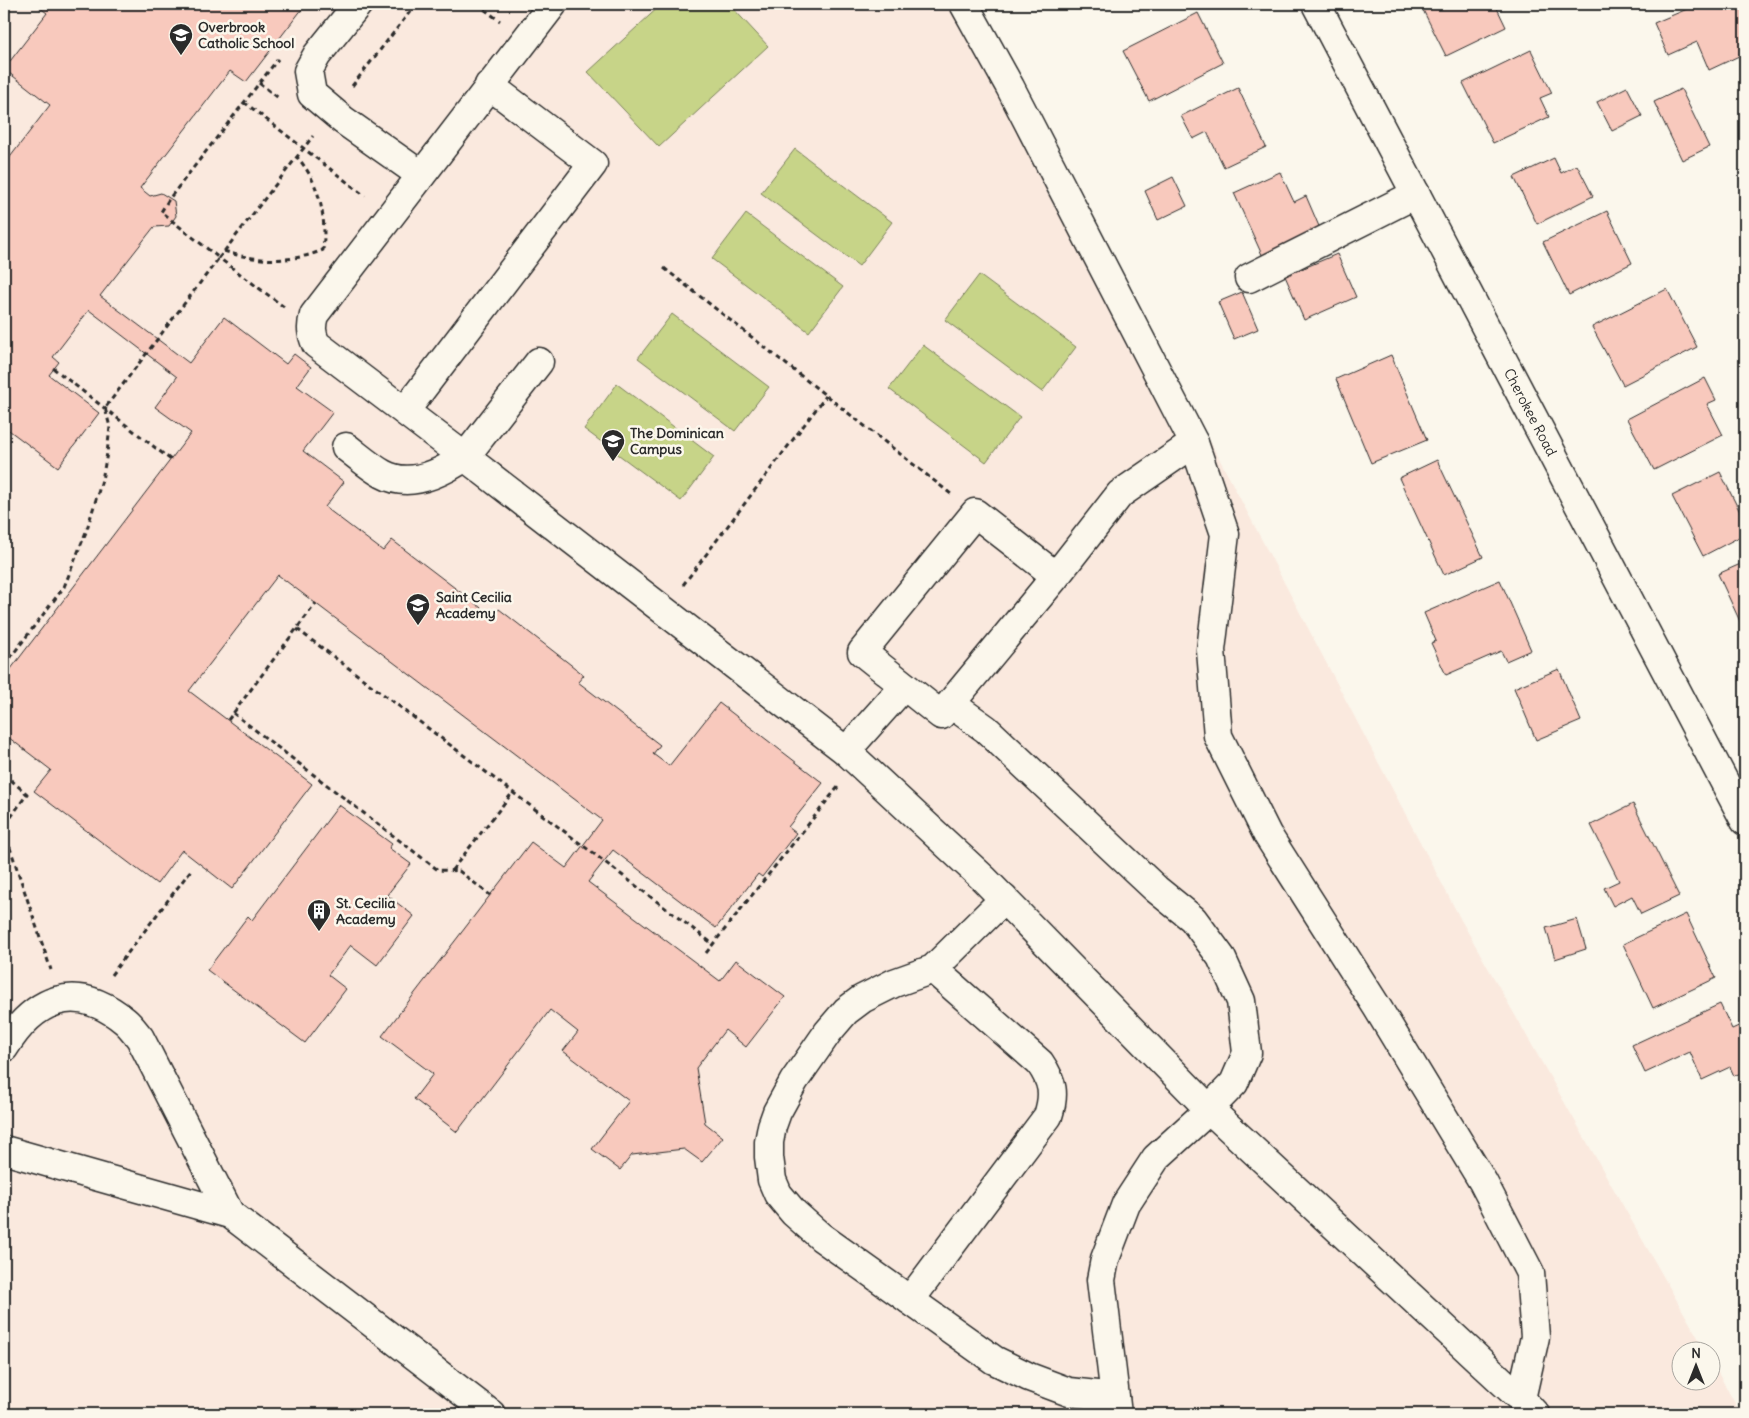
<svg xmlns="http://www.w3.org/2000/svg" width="1749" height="1418" font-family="Delius,sans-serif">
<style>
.built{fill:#fae9de}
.green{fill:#c7d488;stroke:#79805a}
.building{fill:#f8c9bd;stroke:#2b2b2b}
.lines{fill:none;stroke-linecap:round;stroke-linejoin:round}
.minor-casing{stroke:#2b2b2b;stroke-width:31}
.path{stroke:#2b2b2b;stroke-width:3;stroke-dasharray:5 4;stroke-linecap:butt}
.minor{stroke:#fbf7ec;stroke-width:28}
.labels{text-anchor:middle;stroke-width:5;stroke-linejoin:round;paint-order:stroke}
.poi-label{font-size:14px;font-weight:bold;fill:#2b2b2b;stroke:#fbf7ec;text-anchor:start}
.street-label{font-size:14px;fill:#2b2b2b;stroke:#fbf7ec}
</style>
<rect width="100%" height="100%" fill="#fbf7ec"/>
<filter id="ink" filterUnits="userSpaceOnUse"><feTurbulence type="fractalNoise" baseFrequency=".02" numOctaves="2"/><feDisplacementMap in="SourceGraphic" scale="10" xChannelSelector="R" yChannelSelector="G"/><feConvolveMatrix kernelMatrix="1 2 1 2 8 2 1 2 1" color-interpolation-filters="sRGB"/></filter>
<g filter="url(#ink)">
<path class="built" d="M4 4H981L1461 920 1705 1350H1682V1380H1712V1362L1741 1414H4Z"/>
<path class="green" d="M662 4H729L768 46 659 147 588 72Z
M795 149 892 222 859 266 761 193Z
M746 214 843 287 809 332 712 259Z
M979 275 1076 347 1042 392 945 320Z
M672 314 769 387 735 431 638 358Z
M923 345 1020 417 986 462 889 389Z
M617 384 714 457 681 501 584 429Z"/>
<path class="building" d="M35 4H306L246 82 230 71 140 188 150 196 161 193 174 201 176 216 169 226 154 227 100 296 189 363 224 317 286 364 294 354 311 367 297 386 333 412 303 451 344 482 325 507 383 551 392 540 493 617 499 609 584 675 578 682 660 745 653 754 669 766 719 703 823 783 788 827 796 833 762 877 758 874 716 928 613 850 588 882 720 981 736 960 785 997 746 1047 725 1030 696 1068 705 1123 723 1137 702 1162 684 1149 632 1155 620 1170 592 1149 629 1101 563 1051 578 1032 550 1010 457 1132 414 1099 433 1074 382 1036 531 842 566 868 602 820 278 575 189 691 312 784 232 889 182 850 157 884 34 791 51 770 4 734V678L191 433 155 407 177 377 89 310 53 357 59 362 49 375 99 413 58 467 6 428 4 431V165L50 105 4 69 47 13Z
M1420 4H1495L1506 27 1446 56Z
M1699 4H1745V70L1739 56 1709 70 1697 42 1668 55 1654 23Z
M1198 13 1223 63 1149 101 1123 51Z
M1531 50 1552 93 1540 98 1549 117 1493 143 1463 83Z
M1627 87 1642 116 1612 131 1597 102Z
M1238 88 1266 147 1224 167 1207 132 1193 139 1181 116Z
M1681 89 1709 147 1682 160 1654 102Z
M1554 158 1561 173 1577 165 1593 196 1537 224 1514 177Z
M1280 172 1294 202 1306 196 1321 231 1263 257 1234 193Z
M1173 177 1187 206 1158 220 1145 191Z
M1607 211 1632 263 1569 295 1543 242Z
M1337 254 1356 297 1304 320 1285 276Z
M1667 289 1697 347 1623 385 1592 327Z
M1242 292 1258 329 1234 339 1218 302Z
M1391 355 1427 440 1371 463 1336 379Z
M1705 378 1716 400 1707 404 1723 435 1654 470 1627 419Z
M1437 460 1483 557 1444 575 1399 478Z
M1720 472 1745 522V534L1703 556 1672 496Z
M1745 562V629L1744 630 1718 574Z
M1500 580 1531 650 1506 661 1501 651 1446 675 1431 643 1436 641 1424 613Z
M1559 669 1581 721 1536 740 1514 688Z
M1633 804 1679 896 1641 914 1632 896 1613 906 1604 888 1619 881 1591 825Z
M339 805 392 844 389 848 411 864 387 895 414 916 377 965 351 945 328 975 346 989 305 1043 207 970 248 916 252 920Z
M1686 914 1716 978 1653 1008 1623 944Z
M1577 919 1586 949 1555 959 1546 928Z
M1720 1004 1732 1029 1743 1024 1745 1029V1071L1734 1076 1730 1067 1702 1080 1690 1052 1645 1073 1632 1045Z"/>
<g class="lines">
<g class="minor-casing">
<g id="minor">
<path d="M358 4 317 55 308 71 312 94 343 120 421 175"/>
<path d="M553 4 314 315C311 326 311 333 316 344L465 457 846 751 984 879 1209 1109 1521 1399 1535 1414"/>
<path d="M964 4 1010 87 1194 443 1225 534 1211 650 1218 736 1267 834 1377 1007 1483 1182 1530 1273 1535 1337 1521 1399"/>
<path id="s1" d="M1316 4 1745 821"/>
<path d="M1249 278 1416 194"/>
<path d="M405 411 593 164 489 85"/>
<path d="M346 447C358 456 370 467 383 474 410 489 443 472 465 457L539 362"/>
<path d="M1056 576 975 513 862 652 941 715 1056 576 1120 494 1194 443"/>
<path d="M951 704 986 729 1156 889 1193 919 1221 957 1241 1001 1247 1053 1234 1083 1200 1118 1156 1158 1126 1204 1105 1259 1101 1280 1117 1414"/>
<path d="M846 751 904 686"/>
<path d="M1004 899 933 969 894 983 862 999 846 1011 828 1032 794 1081 777 1112 772 1126 769 1142V1157L772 1180 778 1194 794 1213 821 1237 994 1360 1029 1377 1069 1392 1115 1397"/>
<path d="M4 1048C34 999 75 980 125 1021 130 1025 135 1032 140 1038L230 1214"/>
<path d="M4 1150 230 1214 491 1414"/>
<path d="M910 1300 1048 1116C1055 1094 1053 1082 1040 1063L933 969"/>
</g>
</g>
<path class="path" d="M477 4 500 21
M259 83 280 99
M352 86 416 4
M244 102 365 196
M224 251C256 262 292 263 323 250 327 218 319 181 297 157
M664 268 951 494
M284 307 219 258 313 136
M53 368 171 460
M683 585 826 396
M297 629 713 944
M4 666 64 587 86 532 102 480 107 453 110 427 105 408 219 258 161 212 169 199 278 59
M233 713 438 870 459 871 490 895
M228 720 316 603
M4 774 27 794 4 827
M4 830 51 970
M452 870 513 792
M706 953 838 787
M111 975 191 870"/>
<use href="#minor" class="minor"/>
</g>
</g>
<defs>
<g id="school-pin" transform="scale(1.25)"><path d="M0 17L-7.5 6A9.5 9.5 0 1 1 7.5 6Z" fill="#2b2b2b" stroke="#fbf7ec"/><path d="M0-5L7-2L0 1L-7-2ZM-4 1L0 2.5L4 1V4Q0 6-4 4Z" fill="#fff"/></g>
<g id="building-pin" transform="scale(1.25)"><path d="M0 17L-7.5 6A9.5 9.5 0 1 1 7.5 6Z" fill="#2b2b2b" stroke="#fbf7ec"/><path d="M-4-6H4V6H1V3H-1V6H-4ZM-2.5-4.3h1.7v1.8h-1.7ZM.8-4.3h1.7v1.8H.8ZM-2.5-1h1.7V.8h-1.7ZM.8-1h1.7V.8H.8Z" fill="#fff"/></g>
</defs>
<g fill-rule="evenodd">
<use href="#school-pin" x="181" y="35"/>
<use href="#school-pin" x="613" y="441"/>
<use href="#school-pin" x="418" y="605"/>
<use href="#building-pin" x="319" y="911"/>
</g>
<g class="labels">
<g class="poi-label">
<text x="198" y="32">Overbrook<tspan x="198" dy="16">Catholic School</tspan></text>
<text x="630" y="438">The Dominican<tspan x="630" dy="16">Campus</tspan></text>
<text x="436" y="602">Saint Cecilia<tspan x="436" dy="16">Academy</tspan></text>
<text x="336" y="908">St. Cecilia<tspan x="336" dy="16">Academy</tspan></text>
</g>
<g class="street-label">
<text dy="5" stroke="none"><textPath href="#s1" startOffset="461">Cherokee Road</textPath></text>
</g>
</g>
<rect width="1749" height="1418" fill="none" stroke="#fbf7ec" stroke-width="20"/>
<rect x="10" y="10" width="1729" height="1398" fill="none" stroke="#2b2b2b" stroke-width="2" filter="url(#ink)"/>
<g transform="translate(1696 1366)"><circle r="24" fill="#fbf7ec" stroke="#a8a59f"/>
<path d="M0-4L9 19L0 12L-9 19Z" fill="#2b2b2b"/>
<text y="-8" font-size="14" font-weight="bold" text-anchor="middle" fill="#2b2b2b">N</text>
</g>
</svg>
